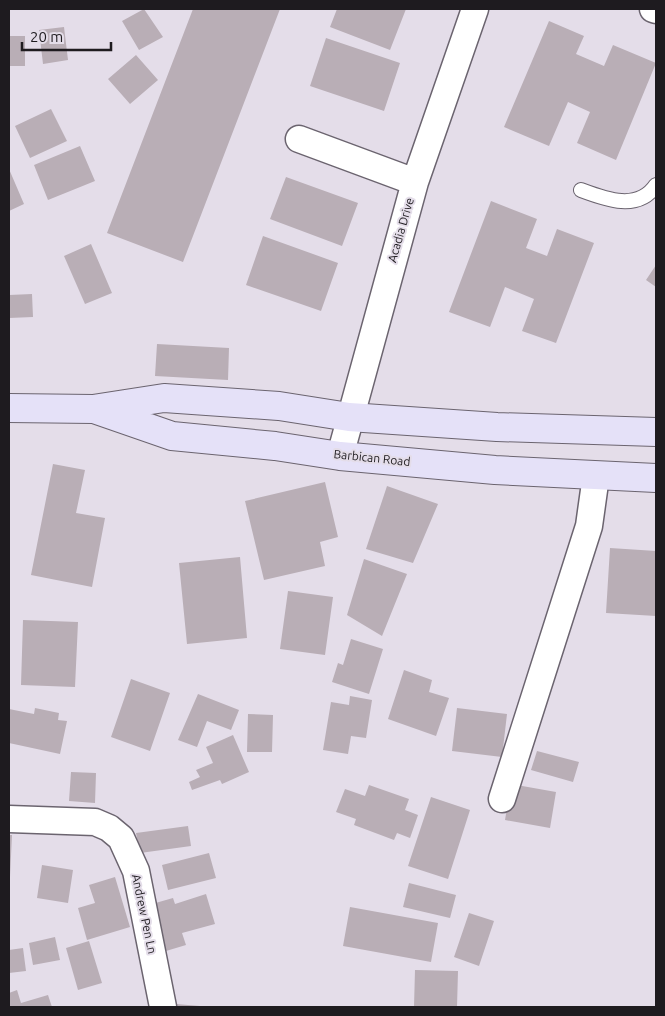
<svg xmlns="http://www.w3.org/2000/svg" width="665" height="1016" font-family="Ubuntu,sans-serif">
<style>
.building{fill:#b9aeb6}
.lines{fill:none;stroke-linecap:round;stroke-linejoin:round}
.service-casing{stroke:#6b646f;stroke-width:16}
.minor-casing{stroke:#6b646f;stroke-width:29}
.secondary-casing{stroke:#6b646f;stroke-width:30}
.service{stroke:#fff;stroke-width:14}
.minor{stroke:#fff;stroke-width:26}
.secondary{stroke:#e5e1f8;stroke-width:28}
.labels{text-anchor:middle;stroke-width:4;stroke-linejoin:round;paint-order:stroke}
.street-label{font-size:12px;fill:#1e1b1f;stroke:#e4dde9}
</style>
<rect width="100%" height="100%" fill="#e4dde9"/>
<path class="building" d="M144 9 163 37 139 50 122 21Z
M193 9H280L183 262 107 233Z
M337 9H406L390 50 330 27Z
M549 21 584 36 576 54 604 66 613 45 656 63 616 160 577 143 590 112 568 102 549 146 504 127Z
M64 27 68 60 43 64 39 30Z
M9 36H25V66H9Z
M326 38 400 63 384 111 310 86Z
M136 55 158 80 130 104 108 79Z
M51 109 67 141 30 158 15 126Z
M80 146 95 181 48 200 34 165Z
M9 169 24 204 9 211Z
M286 177 358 203 342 246 270 219Z
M491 201 537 219 526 248 547 256 557 229 594 243 556 343 522 331 534 299 505 287 490 327 449 312Z
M263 236 338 263 321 311 246 285Z
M91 244 112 293 85 304 64 256Z
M656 265V287L646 280Z
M32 294 33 317 9 318V295Z
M157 344 229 348 228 380 155 376Z
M53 464 85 470 76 513 105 518 92 587 31 575Z
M325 482 338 537 320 542 325 566 264 580 245 501Z
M387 486 438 504 413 563 366 549Z
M610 548 656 551V616L606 613Z
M240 557 247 638 187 644 179 563Z
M364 559 407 574 382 636 347 615Z
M288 591 333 597 325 655 280 649Z
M23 620 78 622 75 687 21 685Z
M351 639 383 649 369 694 332 682 338 663 343 665Z
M404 670 432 680 429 692 449 698 436 736 388 719Z
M131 679 170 693 150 751 111 737Z
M198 694 239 710 231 730 207 721 197 747 178 740Z
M350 696 372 700 366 738 351 736 348 754 323 750 331 702 349 705Z
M35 708 59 713 58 720 67 721 60 754 9 743V709L34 714Z
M457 708 507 714 502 757 452 751Z
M248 714 273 715 272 752H247Z
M233 735 249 772 222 784 220 780 192 790 189 782 200 777 196 770 213 763 206 747Z
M537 751 579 762 573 782 531 770Z
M71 772 96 773 95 803 69 801Z
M511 784 556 792 550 828 505 820Z
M369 785 409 799 405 810 418 815 410 838 397 833 394 840 354 825 356 819 336 812 345 789 365 796Z
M431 797 470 810 448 879 408 866Z
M188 826 191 846 140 853 136 833Z
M9 835H12L10 877H9Z
M209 853 216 878 168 890 162 865Z
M42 865 73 870 68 903 37 898Z
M115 877 130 927 87 940 78 908 95 903 89 885Z
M409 883 456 895 450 918 403 907Z
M206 894 215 924 182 933 186 945 166 951 152 904 173 898 175 904Z
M350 907 438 923 431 962 343 946Z
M469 913 494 921 479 966 454 957Z
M55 937 60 960 33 965 29 943Z
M89 941 102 983 78 990 66 948Z
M23 948 26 971 9 973V950Z
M415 970 458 971 457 1007H414Z
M17 990 21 1003 48 995 52 1007H9V993Z
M176 1004 200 1006V1007H176Z"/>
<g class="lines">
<g class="service-casing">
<path id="service" d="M581 190C605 199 638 212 656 185"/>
</g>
<g class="minor-casing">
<path id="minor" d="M653 9 656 10
M299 139 415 182
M340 456 415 182 475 9
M502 799 589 526 596 476
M9 819 95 822 109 828 121 838 136 871 163 1007"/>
</g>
<g class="secondary-casing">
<path id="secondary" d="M9 408 93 409 164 398 279 406 349 417 497 427 656 432
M97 410 172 436 275 446 340 456 495 470 656 478"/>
</g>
<use href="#service" class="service"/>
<use href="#minor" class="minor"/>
<use href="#secondary" class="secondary"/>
</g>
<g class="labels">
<g class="street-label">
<text transform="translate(401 230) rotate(-74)" y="4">Acadia Drive</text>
<text transform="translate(372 458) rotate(6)" y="4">Barbican Road</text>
<text transform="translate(144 914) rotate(78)" y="4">Andrew Pen Ln</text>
</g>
</g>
<rect width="665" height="1016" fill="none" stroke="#1e1b1f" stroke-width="20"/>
<path d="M22 42v8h89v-8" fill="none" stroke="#1e1b1f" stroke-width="2.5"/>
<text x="30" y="42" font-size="15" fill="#1e1b1f" stroke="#e4dde9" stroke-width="4" paint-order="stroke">20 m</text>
</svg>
